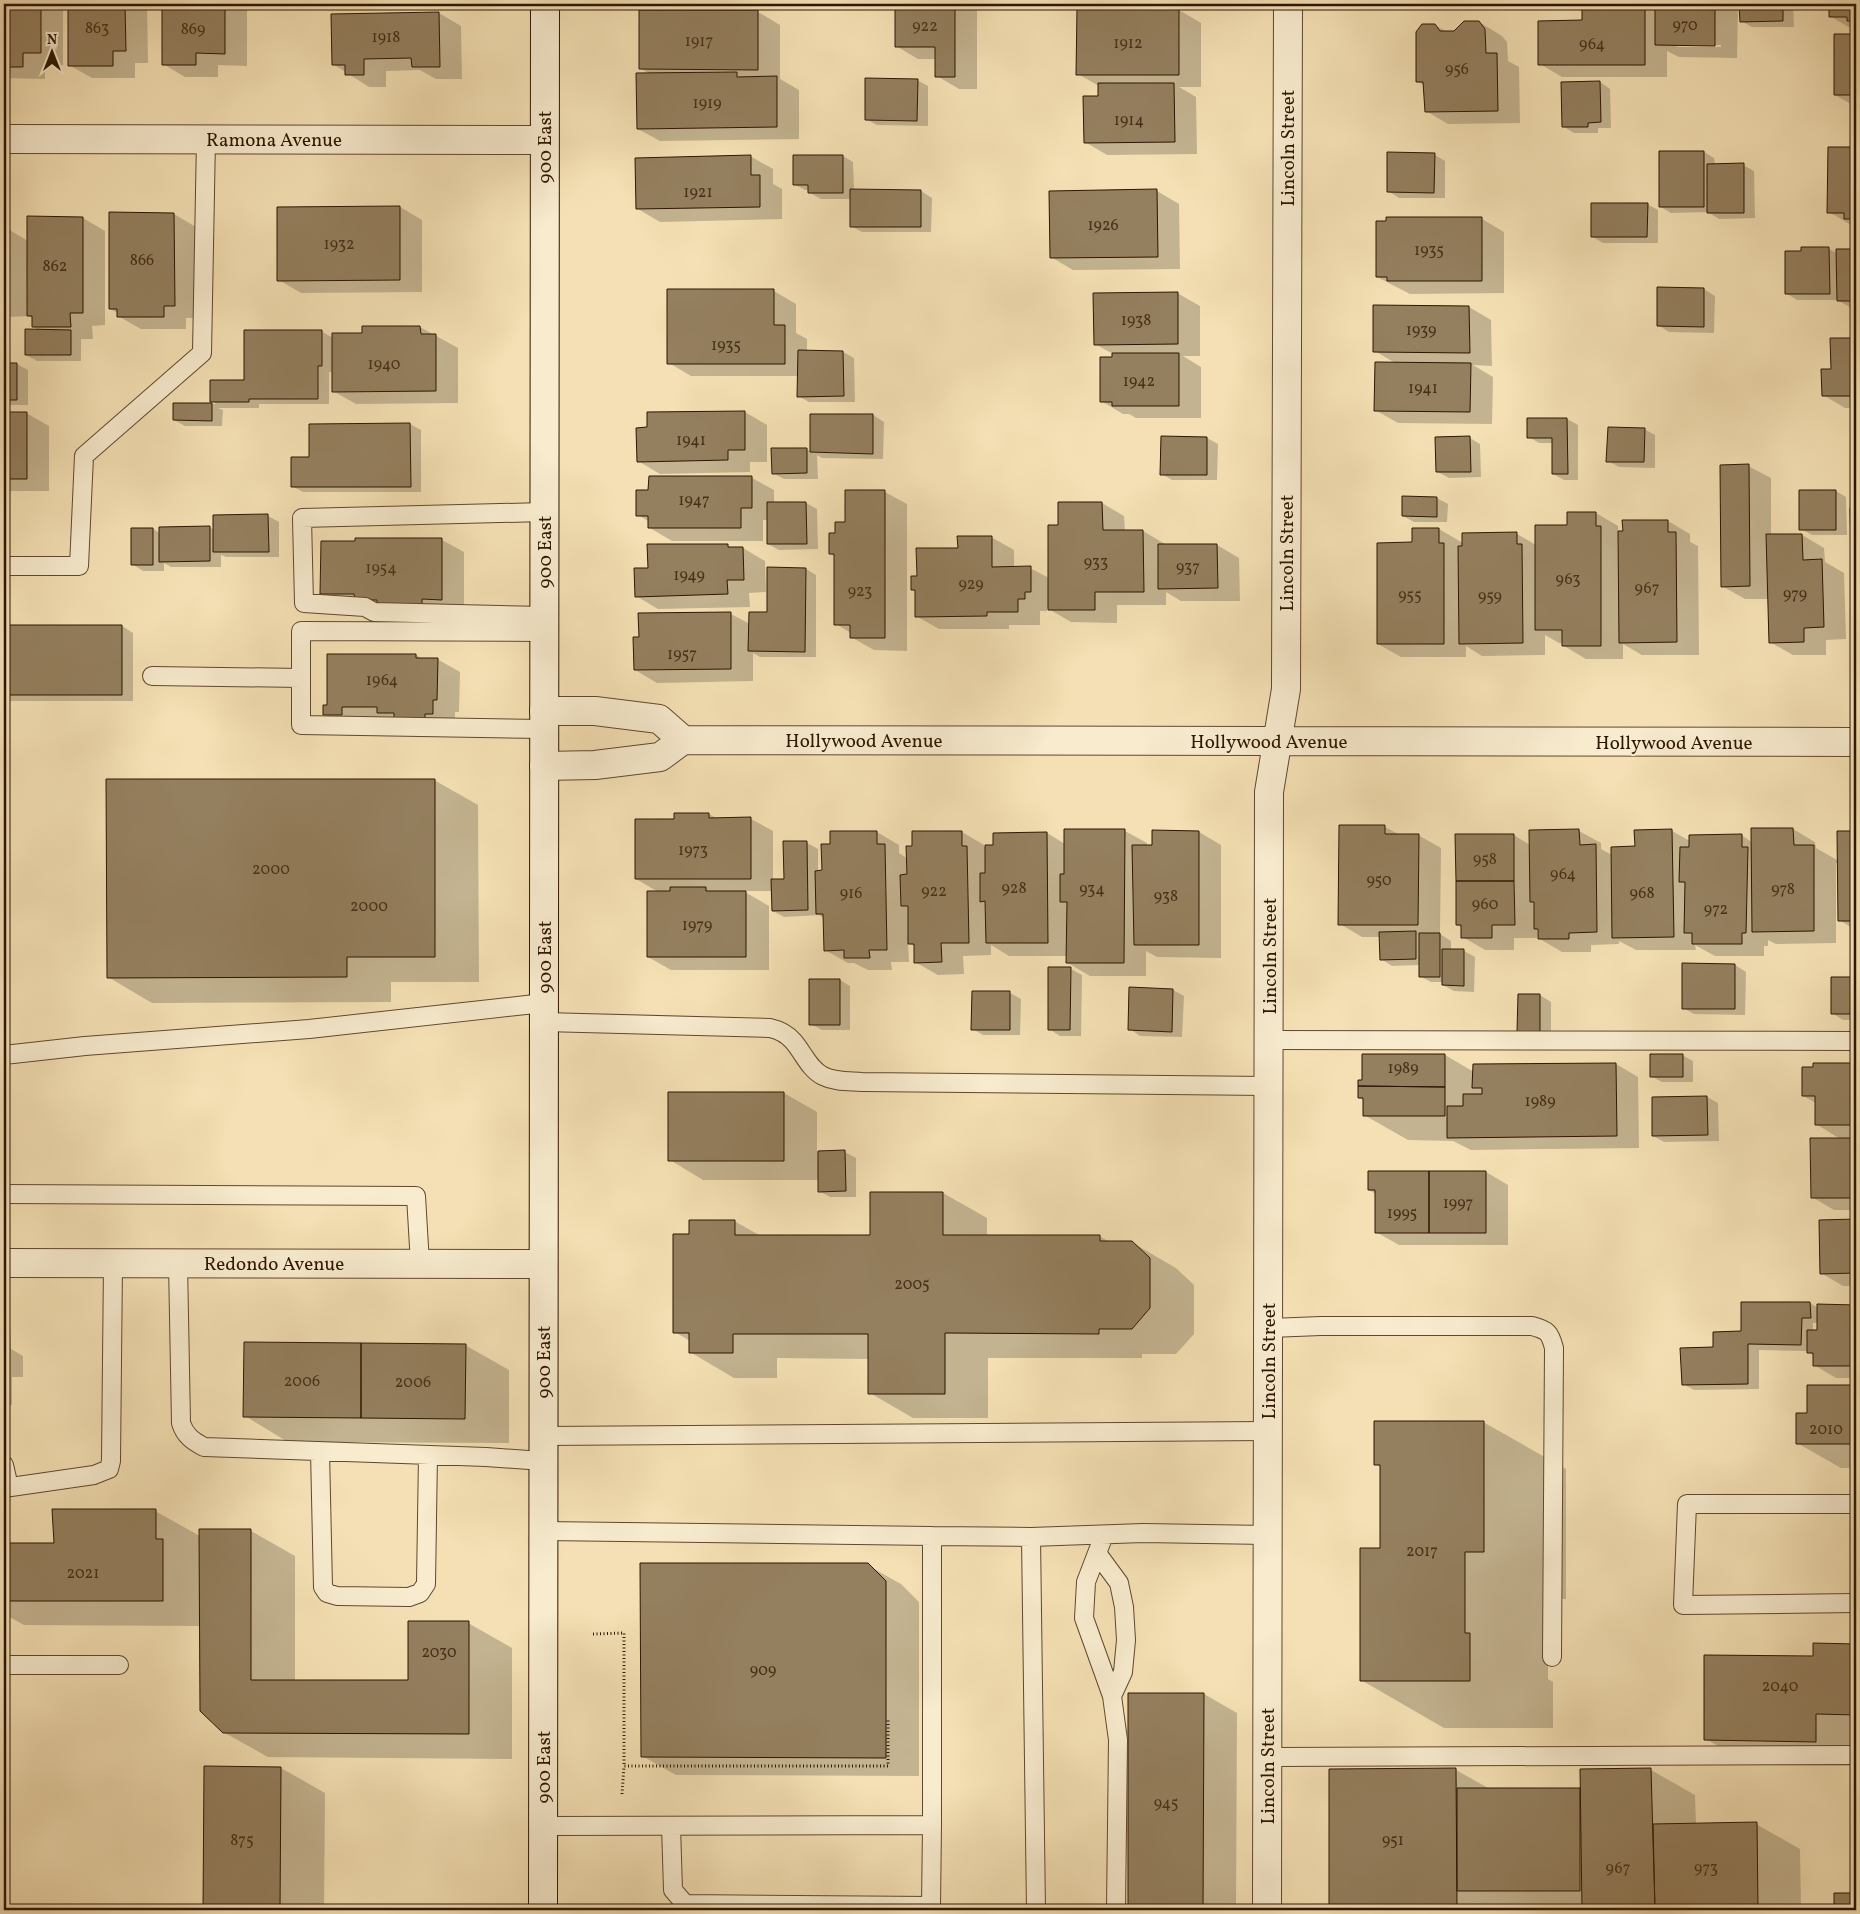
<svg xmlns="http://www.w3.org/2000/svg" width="1860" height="1914" font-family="Vollkorn,serif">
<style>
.shadow{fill:#0003;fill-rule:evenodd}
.building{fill:#947f5e;stroke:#2d1601}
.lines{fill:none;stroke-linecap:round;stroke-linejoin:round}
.lane-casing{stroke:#5f482e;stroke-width:20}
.street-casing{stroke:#5f482e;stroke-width:30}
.secondary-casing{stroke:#2d1601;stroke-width:30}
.path{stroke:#2d1601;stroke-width:3;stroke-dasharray:1 2.5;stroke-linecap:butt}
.lane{stroke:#f8ebce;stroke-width:18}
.street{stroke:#f8ebce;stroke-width:28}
.secondary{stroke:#f8ebce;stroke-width:28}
.labels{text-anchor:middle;stroke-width:4;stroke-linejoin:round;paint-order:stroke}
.number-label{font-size:16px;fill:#473018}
.street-label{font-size:19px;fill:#2d1601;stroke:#f8ebce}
</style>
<rect width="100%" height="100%" fill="#f4e0b4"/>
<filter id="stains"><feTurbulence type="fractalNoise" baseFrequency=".004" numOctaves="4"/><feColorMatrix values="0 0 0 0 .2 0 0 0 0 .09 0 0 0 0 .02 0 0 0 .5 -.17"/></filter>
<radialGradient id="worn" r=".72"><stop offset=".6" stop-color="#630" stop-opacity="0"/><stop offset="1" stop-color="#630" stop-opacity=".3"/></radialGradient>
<path class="shadow" d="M4 4H63V65H45V79L4 78Z
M69 4H147L148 63H135V78H92L69 65Z
M163 4H247V66L218 65V77H185L163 64Z
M665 4H777V9H673Z
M897 4H977V89H959L937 76V59H918L896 46Z
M1000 4H1063V9H1009Z
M1106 4H1228V10L1111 7Z
M1583 4H1738L1737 58 1679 57 1667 51V77H1562L1540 64 1583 22ZM1677 44 1721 45V47H1677Z
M1741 4H1793L1794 27H1752L1741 21Z
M1830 4H1856V29H1852L1830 16Z
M1179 10 1201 23V87H1179L1196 97 1197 154 1107 155 1085 142 1099 97V86L1078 74Z
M758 12 780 25V79L799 90V139L660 141 638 129 650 74 640 68Z
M439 13 461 26 462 79H436L420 70 386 71V87H369L333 64Z
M1479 22 1502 36 1507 42 1508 61 1519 67 1520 123 1448 124 1426 111 1425 86 1417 81 1435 25 1447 32H1455Z
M1835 35H1856V107L1835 95Z
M917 80 928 86V126L877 125 866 119Z
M1600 82 1610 89 1611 128H1598V133H1574L1564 127Z
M1829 148H1856V228L1829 212Z
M1704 152 1714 158 1715 165H1743L1754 171 1755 218 1719 219 1708 212 1671 213 1661 207Z
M1435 155 1445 161V198H1399L1388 191Z
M750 156 773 169V184L782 189V219L660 222 638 209Z
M843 156 853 162 854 191H921L932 198 931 232H862L851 226V199H821L810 193V190H805L794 184Z
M1157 191 1179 204 1180 269 1073 270 1051 257Z
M1647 204 1658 210V243H1603L1593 237Z
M400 207 422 220V292L301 293 279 280Z
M174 214 196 227 197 318H186V329H141L118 316V313L110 309Z
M83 218 105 231V325L92 326 93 339H81V361H37L26 355 41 331 33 327V318L29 316 6 317V333H4V229H8L28 241Z
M1482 219 1504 232V293L1410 294 1377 277Z
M1803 249H1829L1838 254V251L1856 250V311L1838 300H1797L1786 293 1803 253Z
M1658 289H1704L1715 296 1714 333 1669 332 1658 325Z
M668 291H774L796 304V333L807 339V352H843L854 358 855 402H809L798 396V376H691L669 363Z
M1177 293 1200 306V356H1183L1201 367V418H1136L1129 414H1123L1101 401 1113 354 1095 344Z
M1374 307H1469L1491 320 1492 366 1473 365 1493 377 1492 424 1398 423 1375 410 1395 363 1375 351Z
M420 327 458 348V403L356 404 333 391V372H329V404H259V408H218L223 410 222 426H185L174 420 175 404H216L212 401 246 381 321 331 333 338Z
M1832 339H1856V408H1845L1823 395 1832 370Z
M4 364H17L28 370V405H4Z
M745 412 767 425V462H750V472L660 474 638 461 649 428V413Z
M4 413H26L49 426V491H4Z
M812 415H873L884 422 883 459 822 458 817 455 818 479H784L773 473 807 449 811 452Z
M1529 419H1567L1578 425V480H1564L1553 474V443H1539L1529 437Z
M410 424 421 430V492H303L292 486 310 458V425Z
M1644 429 1655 435V468L1619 467 1608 461Z
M1162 438H1207L1218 444 1217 480H1172L1162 474Z
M1470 438 1480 444 1481 477 1449 478 1438 472Z
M1748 466 1771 478V535H1802L1824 548 1825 562 1844 573 1846 639 1826 640V655H1793L1770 642 1769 599H1745L1722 586Z
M752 478 774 490V503H806L817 509 818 549 779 550 768 544V520H763V541H672L650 528V522L638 515 650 491Z
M1836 491 1846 497 1847 535H1812L1801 529Z
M885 492 907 504V651L874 650 851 637V633L836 624V557L830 554 836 534Z
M1404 497 1437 498 1448 504 1447 522H1414L1403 516Z
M1102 503 1124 516 1125 531H1143L1165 544V546L1217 545 1239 558 1240 601H1181L1166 592V605H1117V623L1071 622 1047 608V611H1040V625H1009V629H939L916 616V592L912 590 918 577 959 549 991 537 1014 550V568H1030L1049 578 1059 526Z
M1851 510H1856V647L1854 646Z
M1596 513 1618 526V532H1624V522L1668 521 1690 534V542L1698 546 1699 655H1642L1623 644V659H1586L1564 646V643H1559L1545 635V655L1482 656 1466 646V657H1401L1378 644 1413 544V529H1439L1463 543 1517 534 1536 545Z
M268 516 279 522V557H226L221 555V567H171L164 563V571H143L132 564 153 529 160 533V528H210L215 530Z
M356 540H442L464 552V612L344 606 321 593 356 542Z
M728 546 733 548H743L765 561 766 592 749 593 750 607 658 609 636 596 650 569Z
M806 569 816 575V657H760L753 653V681L657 683 635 670 731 614 750 624 768 614Z
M4 626H122L133 633V701H4Z
M328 655H416L423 659H437L460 672 459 712H455V726L347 727 324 714 328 706Z
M434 780 478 805 479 982H391V1002L152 1003 108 977Z
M676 814H709L718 819H751L773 831V880H785L784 843H807L818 849V872L823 871 832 845 877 832 899 845V853L908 859 962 832 984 845V847H994L1047 833 1065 844 1125 831 1147 843V846H1153L1199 832 1221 845V958L1157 957 1146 951V976H1090L1068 963V956H1009L991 945V955L963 956 964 974 938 975 915 962V946L908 943 909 962H891L892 970H868L854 963H848L825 950 824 918 819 915 784 917 773 911 772 891H743L769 906V970H671L648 957 660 893 636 879 676 820Z
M1385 827 1400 835H1418L1441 848 1440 934 1451 941V951H1464L1475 957 1474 992 1454 991 1443 985V982H1431L1420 976V965L1392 966 1381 959 1380 937H1362L1340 924Z
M1793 829 1815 842 1816 848 1839 861 1838 833H1856V930L1839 920V863H1836V943L1776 944 1768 940V946H1764V956H1715L1695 945 1696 950H1636L1619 941V944L1591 945V952H1562L1540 939V931L1537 929V938H1514V950H1485L1463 937V928L1457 925 1514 835 1530 845 1579 831 1601 843V849L1612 855 1636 847 1672 831 1690 841 1741 835 1752 842Z
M1683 964 1735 965 1746 972 1745 1015 1694 1014 1683 1008Z
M1049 968 1071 969 1082 975 1081 1036H1060L1049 1029Z
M1856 978V1020H1843L1832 1013V979Z
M840 980 850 986V1030H822L811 1024Z
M1130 989 1173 990 1184 996 1182 1037 1140 1036 1130 1029Z
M973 993H1010L1021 999 1020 1035H983L973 1029Z
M1519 995H1540L1551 1002V1038H1529Z
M1445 1055 1474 1072 1616 1064 1638 1077 1639 1148 1471 1150 1453 1141 1408 1140 1364 1115V1100L1359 1098Z
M1682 1055 1693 1061V1082H1662L1651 1076Z
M1814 1064H1856V1210H1834L1812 1197 1842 1140 1816 1124V1103L1803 1096Z
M784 1093 817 1112V1152H845L856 1158V1197H830L819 1191V1180H703L670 1160Z
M1707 1097 1718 1103 1719 1141 1664 1142 1653 1136Z
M1486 1172 1508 1185V1245H1399L1376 1232V1194L1369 1190Z
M871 1193H943L987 1218V1236H1099L1110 1242H1131L1176 1268 1194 1285V1334L1176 1354H1142V1358H988V1418H913L870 1393V1359L777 1358V1378H734L690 1352V1341L675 1332 690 1236 734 1221 761 1236H871Z
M1820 1221H1856V1286H1843L1821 1273Z
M1810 1303 1818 1308V1306H1856V1378H1836L1814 1365V1356L1808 1351 1759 1350V1389L1694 1390 1683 1384 1714 1348 1742 1332ZM1813 1323H1818V1331H1813Z
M4 1321 10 1325 11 1349 23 1356V1377H12V1405H4Z
M465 1345 509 1370V1443L288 1442 245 1416Z
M1808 1386H1856V1468H1841L1797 1443 1808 1414Z
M1483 1422 1566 1469V1599H1548V1679L1553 1682V1728H1444L1361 1680 1381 1549V1467L1376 1464Z
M155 1511 200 1536V1531H251L295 1556V1681H410L468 1623 512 1648V1759L268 1757 223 1732 200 1626 24 1625 4 1614V1544H55Z
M867 1565 901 1584 919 1602V1776L676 1775 642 1756Z
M1814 1645H1856V1766L1750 1765 1706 1739 1814 1657Z
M1130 1694H1204L1237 1713 1236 1910H1130Z
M205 1768H281L325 1793 324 1910H204Z
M1330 1770H1456L1490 1789 1582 1791 1651 1770 1695 1795 1696 1825 1756 1824 1800 1849 1801 1910H1331Z"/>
<path class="building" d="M4 4H41V53H23V67H4Z
M68 4H125L126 51H113V66H68Z
M162 4H225V54L196 53V65H162Z
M895 4H955V77H935V47H895Z
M1582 4H1645V65H1538V21L1582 20Z
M1655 4H1715V46L1655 45Z
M1739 4H1783V21L1740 22Z
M1829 4H1856V21H1847V17H1829Z
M1077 9H1179V75H1076Z
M639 10H758V70L639 69Z
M439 12 440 67H412L411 58 364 59V75H345V65H332L331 14Z
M1464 21H1479L1485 29 1486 53H1497L1498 111 1425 112 1423 82H1416V32L1422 24H1435L1440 31H1454Z
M1834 34H1856V95H1834Z
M737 72V77L777 76V127L637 129 636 73Z
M865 78 918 79 917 121 865 120Z
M1600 81 1601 122 1588 123V127H1562L1561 82Z
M1098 83H1174L1175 142 1084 143 1083 96H1098Z
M1828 147H1856V219H1844V213H1827Z
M1659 151H1704V207H1659Z
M1387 152 1435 153 1434 193 1387 192Z
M751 155V175H760V207L636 209 635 158Z
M793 155H843V193H808V185H793Z
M1744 163V213H1707V164Z
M850 189 921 190V227H850Z
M1157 189 1158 257 1050 258 1049 191Z
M1591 203H1648L1647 237H1591Z
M400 206V280L277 281V207Z
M109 212 174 213 175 306H164V317H117V309H109Z
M27 216 83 217V313H70L71 327H32V316H27Z
M1386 217H1482V281H1387V277H1376V221H1386Z
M4 228H8L7 305H4Z
M1801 247H1829L1830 294H1785V251H1801Z
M1836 249H1856V301H1837Z
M1657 287 1704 288V327L1657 326Z
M667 289H774V325H785V364H667Z
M1178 292V344L1094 345 1093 293Z
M1373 305 1469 306 1470 353 1373 352Z
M362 326H420L421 334H436V391L332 392V333H362Z
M25 329 71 330V355H25Z
M244 330H322V366H318V399H249V402H210V380H244Z
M1830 338H1856V396H1822L1821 369H1831Z
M798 350 843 351 844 396 797 397Z
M1112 353H1179V406H1112V402H1100V357H1112Z
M1375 362 1471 363 1470 412 1374 411Z
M4 363H17V400H4Z
M173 403H212V421L173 420Z
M745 411V450H728V460L637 462 636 428 647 427V412Z
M4 412H27V479H4Z
M810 414H873V454L810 452Z
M1527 418H1567L1568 474H1552V438H1527Z
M410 423 411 487H291V457H309V424Z
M1608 427 1645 428 1644 462H1606Z
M1161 436 1207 437V475H1160Z
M1470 436 1471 472H1436L1435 437Z
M771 448H807V473L772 474Z
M1749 464 1750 586 1721 587 1720 465Z
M649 476H752V508H741V528H648V516H636V490H648Z
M845 490H885V638H850V625H834V554H829V533H835V522H845Z
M1799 490H1836V530H1799Z
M1402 496 1437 497V517L1402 516Z
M767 502H806L807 544H767Z
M1058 502H1102L1103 530H1143L1144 592H1095V610H1048V525H1058Z
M1850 508H1856V646H1853Z
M1567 512H1596V526H1601V646H1562V630H1535V525H1567Z
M268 514 269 552H213V515Z
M1622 520H1668V532H1676L1677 642 1619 643 1618 531H1623Z
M210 526V561L159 562V527Z
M131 528H153V565H131Z
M1412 528H1439V543H1444V644H1377V543L1412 542Z
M1517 532V544H1522L1523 643 1459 644 1458 546H1462V533Z
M1766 534H1802L1803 560 1822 559 1824 627 1804 628V642L1769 643Z
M957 536H992V567L1031 566V592H1025V599H1018V612H987V616L915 617V590H911V576H917L916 548H958Z
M355 538H442V600L422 599V608H377V600H355L354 594H320L321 541H355Z
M647 544H728V547H743L744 580H727L728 594 635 597 634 568H648Z
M1158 544H1217L1218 588 1158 589Z
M767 567 806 568 805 652 748 651 749 612H767Z
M731 612V669L634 670 633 637H639L638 613Z
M4 625H122V695H4Z
M327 654H416V658H438L437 700H433V714H425V719H394V713H377V707H342V715H323V705H327Z
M106 779H435V957H347V977L107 978Z
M674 813H709V818L751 817V879H635V819H674Z
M1339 825H1385V834H1419L1418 925H1338Z
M1751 828H1793L1794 845H1814V931L1752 932Z
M1064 829H1125L1124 963H1066L1067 902H1060V874H1064Z
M1579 829 1580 845 1596 844 1597 932 1569 933V939H1538V929H1534V902H1530L1529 830Z
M1672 829 1674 937 1612 938 1611 847 1635 846 1634 830Z
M1152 830 1199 831V945H1134L1132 845H1152Z
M830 831H877V844H885L887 950H869L870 958H844V950L824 951 823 914H816L815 871 822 870 821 844H830Z
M912 831H962V846H967L969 943H941L942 962 914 963V944H908V906H901L900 875 907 874 906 846H912Z
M1837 831H1856V921H1838Z
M1047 832 1048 943H986L985 901 980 902V873H985V845H993V833Z
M1455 834H1514V881H1456Z
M1742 834V847H1748L1746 933H1742V944H1692V933H1684L1685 882H1679L1680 847H1689V835Z
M783 841H807L808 910 772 911 771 879H784Z
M1456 881H1514L1515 925H1492V938H1461V925H1456Z
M670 887H706V891H746V957H647V891H670Z
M1416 931V959L1380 960 1379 932Z
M1419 933H1440V977H1419Z
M1442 949H1464V986L1442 985Z
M1682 963 1735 964V1009H1682Z
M1048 967H1071L1070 1030H1048Z
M1831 977H1856V1014H1831Z
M809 979H840V1025H809Z
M1129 987 1173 989 1172 1032 1128 1030Z
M972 991H1010V1030H971Z
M1518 994H1540V1032H1517Z
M1362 1054H1445V1087L1358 1086V1080H1362Z
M1650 1054H1683V1077H1650Z
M1616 1063 1617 1136 1447 1138V1106H1463V1094H1482V1088H1472L1473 1064Z
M1813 1063H1856V1125H1815V1096H1802V1067H1813Z
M1358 1086 1445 1087V1116H1363V1098H1358Z
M668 1092H784V1161H668Z
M1707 1096 1708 1135 1652 1136V1097Z
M1810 1138H1856V1198H1811Z
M845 1150 846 1191 818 1192V1151Z
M1368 1171H1429V1233H1375V1190H1368Z
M1429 1171H1486V1233H1429Z
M870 1192H943V1235H1100V1241H1132L1150 1258V1308L1132 1329H1099V1334L945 1333V1394H868V1334H733V1353H689V1333H673V1234H689V1220H735V1235H870Z
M1856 1219V1273L1820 1274 1819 1220Z
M1741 1302H1810L1811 1318H1802L1801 1345 1748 1344V1384L1682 1385 1680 1348 1713 1347V1332L1741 1331Z
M1817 1304 1856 1305V1366H1813V1353H1807V1330H1817Z
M244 1342 361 1343V1418L243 1417Z
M361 1343 466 1344 465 1419 361 1418Z
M1807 1385H1856V1444H1796V1413H1807Z
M1374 1421H1484V1552H1465V1633H1470V1681H1360V1548H1380V1465H1374Z
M52 1509H156V1539H163V1601H4V1543H54Z
M199 1529H251V1680H408V1621H469V1734L223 1733 200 1711Z
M640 1563H868L886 1581V1758L641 1757Z
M1813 1643 1856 1644V1715L1816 1714V1742L1704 1740V1655L1813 1656Z
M1128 1693H1204L1203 1910H1128Z
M204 1766 281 1767 280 1910H203Z
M1456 1768 1457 1910H1329V1769Z
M1651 1768 1655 1910H1582L1580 1769Z
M1457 1788H1580V1891H1457Z
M1757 1822 1758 1910H1655L1653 1824Z
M1834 1893H1856V1910H1834Z"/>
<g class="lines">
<g class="lane-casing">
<path id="lane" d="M4 566H79L84 456 202 353 206 139
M544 616 374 612 365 607 304 603 302 518 544 512
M544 632 301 631V725L544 729
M152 676 301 678
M544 1022 770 1028C779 1030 787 1034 793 1041 803 1052 809 1069 823 1076 835 1082 849 1081 862 1082L1268 1086
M1268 1040 1856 1041
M4 1055 85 1046 309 1029 544 1003
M4 1194 416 1196 420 1264
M178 1263 181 1423C185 1436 193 1441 204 1447L486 1457 543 1461
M1268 1328 1321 1326H1532C1548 1330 1550 1333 1554 1348L1552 1657
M543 1436 1268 1431
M320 1451 323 1587 327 1593 337 1596 409 1597 420 1593 426 1584 428 1455
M4 1465 9 1487
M4 1488 94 1475 109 1469 111 1461 113 1263
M1856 1504H1687L1683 1605 1856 1603
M1104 1535 1086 1582 1084 1618 1112 1696 1118 1740 1116 1910
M932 1536 1031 1537
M1097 1553 1119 1583 1124 1607 1126 1640 1123 1672 1112 1696
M4 1665H119
M1267 1757 1856 1755
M543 1826 932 1825V1536L543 1531
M671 1826 673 1890 685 1904 931 1906 932 1825
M1036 1910 1031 1537 1143 1533 1267 1535"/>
</g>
<g class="street-casing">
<path id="street" d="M4 139 544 140
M544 711H595L659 719 683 740
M544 766 595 765 660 757 683 740 1856 742
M4 1263 543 1264
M1267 1910 1269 792 1286 689 1288 4"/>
</g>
<g class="secondary-casing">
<path id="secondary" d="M543 1910 545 4"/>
</g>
<path class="path" d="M593 1634 624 1633V1766H888V1718
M622 1794 624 1766"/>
<use href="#lane" class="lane"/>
<use href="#street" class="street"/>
<use href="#secondary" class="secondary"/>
</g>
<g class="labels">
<g class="number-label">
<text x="1685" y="30">970</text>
<text x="925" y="31">922</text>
<text x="97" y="33">863</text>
<text x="193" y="34">869</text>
<text x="386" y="42">1918</text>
<text x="699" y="46">1917</text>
<text x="1128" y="48">1912</text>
<text x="1592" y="49">964</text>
<text x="1457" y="74">956</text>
<text x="707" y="108">1919</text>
<text x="1129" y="125">1914</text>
<text x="698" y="197">1921</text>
<text x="1103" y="230">1926</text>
<text x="339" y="249">1932</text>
<text x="1429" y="255">1935</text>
<text x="142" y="265">866</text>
<text x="55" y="271">862</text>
<text x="1136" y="325">1938</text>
<text x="1421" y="335">1939</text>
<text x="726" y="350">1935</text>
<text x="384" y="369">1940</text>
<text x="1139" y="386">1942</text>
<text x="1423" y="393">1941</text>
<text x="691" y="445">1941</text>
<text x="694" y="505">1947</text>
<text x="1096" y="567">933</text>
<text x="1188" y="572">937</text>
<text x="381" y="573">1954</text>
<text x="689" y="580">1949</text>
<text x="1568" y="584">963</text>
<text x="971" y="589">929</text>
<text x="1647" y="593">967</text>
<text x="860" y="596">923</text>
<text x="1795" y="599">979</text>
<text x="1410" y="600">955</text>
<text x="1490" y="601">959</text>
<text x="682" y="659">1957</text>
<text x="382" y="685">1964</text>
<text x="693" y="855">1973</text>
<text x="1485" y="864">958</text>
<text x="271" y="874">2000</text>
<text x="1563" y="879">964</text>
<text x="1379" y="885">950</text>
<text x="1014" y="893">928</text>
<text x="1092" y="894">934</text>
<text x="1783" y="894">978</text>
<text x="934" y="896">922</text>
<text x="851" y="898">916</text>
<text x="1642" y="898">968</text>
<text x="1166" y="901">938</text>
<text x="1485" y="909">960</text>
<text x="369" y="911">2000</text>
<text x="1716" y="914">972</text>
<text x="697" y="930">1979</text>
<text x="1403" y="1073">1989</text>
<text x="1540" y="1106">1989</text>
<text x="1458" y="1208">1997</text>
<text x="1402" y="1218">1995</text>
<text x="912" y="1289">2005</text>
<text x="302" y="1386">2006</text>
<text x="413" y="1387">2006</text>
<text x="1826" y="1434">2010</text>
<text x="1422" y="1556">2017</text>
<text x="83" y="1578">2021</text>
<text x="439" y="1657">2030</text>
<text x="763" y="1675">909</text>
<text x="1780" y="1691">2040</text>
<text x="1166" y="1808">945</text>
<text x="242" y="1845">875</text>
<text x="1393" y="1845">951</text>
<text x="1618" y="1873">967</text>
<text x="1706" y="1873">973</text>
</g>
<g class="street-label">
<text x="274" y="146">Ramona Avenue</text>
<text transform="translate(544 147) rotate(-90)" y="7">900 East</text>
<text transform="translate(1287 148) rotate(-90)" y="7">Lincoln Street</text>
<text transform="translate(544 552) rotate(-90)" y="7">900 East</text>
<text transform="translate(1286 553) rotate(-90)" y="7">Lincoln Street</text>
<text x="864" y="747">Hollywood Avenue</text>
<text x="1269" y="748">Hollywood Avenue</text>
<text x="1674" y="749">Hollywood Avenue</text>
<text transform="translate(1269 956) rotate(-90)" y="7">Lincoln Street</text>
<text transform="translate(544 957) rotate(-90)" y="7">900 East</text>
<text x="274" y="1270">Redondo Avenue</text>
<text transform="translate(1268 1361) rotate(-90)" y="7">Lincoln Street</text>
<text transform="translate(543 1362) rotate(-90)" y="7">900 East</text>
<text transform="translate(1267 1766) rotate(-90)" y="7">Lincoln Street</text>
<text transform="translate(543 1767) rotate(-90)" y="7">900 East</text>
</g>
</g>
<rect width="1860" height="1914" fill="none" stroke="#f4e0b4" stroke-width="20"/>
<rect x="5" y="5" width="1850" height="1904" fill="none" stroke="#2d1601" stroke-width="2.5"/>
<rect x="10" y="10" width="1840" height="1894" fill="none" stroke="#2d1601"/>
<g transform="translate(52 52)" stroke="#f8ebce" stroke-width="4" paint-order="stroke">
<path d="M0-4L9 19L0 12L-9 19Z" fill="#2d1601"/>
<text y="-8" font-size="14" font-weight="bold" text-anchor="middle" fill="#2d1601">N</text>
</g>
<rect width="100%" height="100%" filter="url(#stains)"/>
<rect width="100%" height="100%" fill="url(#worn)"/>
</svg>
